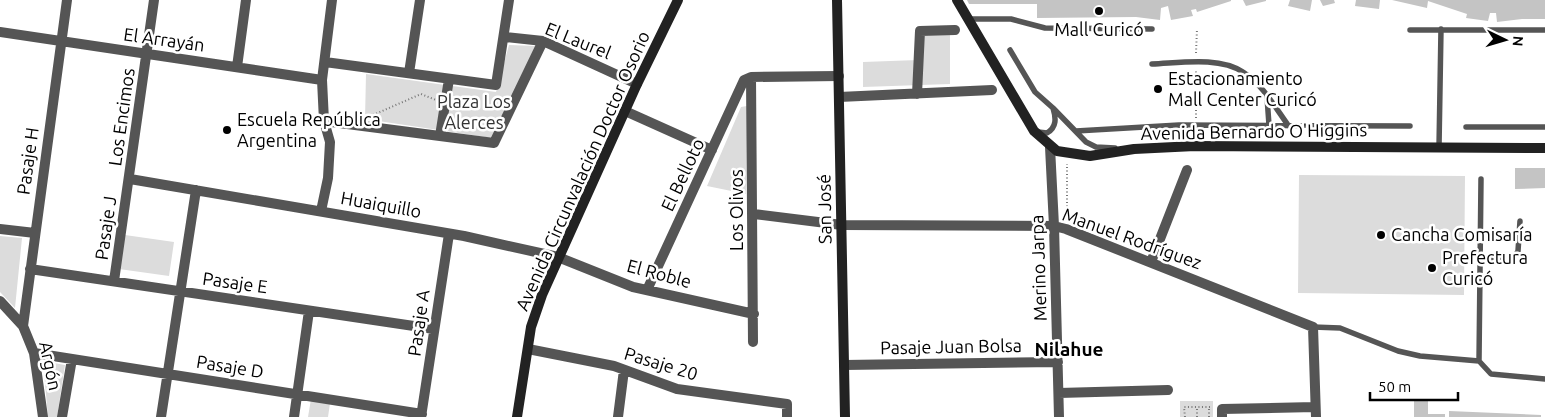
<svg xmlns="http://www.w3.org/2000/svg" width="1545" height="417" font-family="Ubuntu,sans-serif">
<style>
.green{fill:#dcdcdc}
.building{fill:#c4c4c4}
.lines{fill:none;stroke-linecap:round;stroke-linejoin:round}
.path{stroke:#777;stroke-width:2;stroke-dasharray:1 2.5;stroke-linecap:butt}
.lane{stroke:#555;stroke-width:5.5}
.street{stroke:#555;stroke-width:10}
.secondary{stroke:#222;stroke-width:10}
.poi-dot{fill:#000;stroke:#fff;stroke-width:2}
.labels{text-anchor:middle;stroke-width:5;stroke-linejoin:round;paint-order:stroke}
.poi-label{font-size:18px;fill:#000;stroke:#fff;text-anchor:start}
.street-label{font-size:18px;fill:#000;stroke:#fff}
.park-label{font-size:18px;fill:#333;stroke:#fff}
.neighbourhood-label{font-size:19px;font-weight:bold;fill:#000;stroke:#fff}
</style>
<rect width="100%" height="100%" fill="#fff"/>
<path class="green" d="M919 35H950V84L863 87V62L918 60Z
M509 45 536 46 492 138 365 119 366 74 496 92Z
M747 106 746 194 707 186 741 107Z
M1299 175 1465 176 1464 295 1298 293Z
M125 235 174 242 169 276 119 269Z
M0 236 22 238 15 308 0 292Z
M43 361 65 365 57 417H48Z
M312 393 331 396 328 417H308Z
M1180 401H1213V417H1180Z"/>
<path class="building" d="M967 0H1231V1L1197 12 1196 9 1191 10 1193 16 1171 20 1168 6 1161 8 1160 20 1136 17 1037 18V4H969Z
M1243 0H1266V1L1246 6Z
M1290 0H1312L1310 11 1288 6Z
M1320 0H1334L1335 3 1323 6Z
M1356 0H1380L1379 9 1355 6Z
M1392 0H1545V19H1522L1497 22 1496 13H1490L1488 21 1466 18 1467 14 1428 1 1427 8Z
M1515 168H1545V188L1515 189Z
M1414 399H1428V414H1445V417H1414Z
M1449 411 1541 415V417H1449Z"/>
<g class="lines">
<path class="path" d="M1196 53 1197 29
M373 115 421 94 436 100
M1196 118V70
M1067 217V164
M1185 417 1184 407H1211
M1197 417V407
M1209 417V407"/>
<path class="lane" d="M968 19H1011L1045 28 1152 29
M1410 30H1545
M1010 50 1035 92 1053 108 1086 142 1096 147 1115 148
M1152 64C1179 63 1219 56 1243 72 1262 84 1275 107 1288 125
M1267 97 1269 125
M1466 127H1545
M1076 131 1179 125 1410 126
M1038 132 1047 133C1057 127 1056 118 1053 108
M1439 147 1441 29
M1480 259 1514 258 1518 251 1520 221
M1313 327 1340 328 1398 351 1420 356 1479 361 1491 374 1545 379
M1479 361 1481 179"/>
<path class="street" d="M0 32 322 80
M505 37 543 41 637 84
M325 62 496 85 509 0
M237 67 246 0
M409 73 420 0
M751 77 753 342
M917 94 920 31 955 30
M839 97 992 90
M625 111 712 150
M324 121 494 143 543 41
M440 136 449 79
M1050 147 1054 226 1059 417
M130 179 464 236 558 257 633 287 754 314
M321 211 328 178 330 142 324 121 322 80 332 0
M754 214 842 225 1054 226 1066 229 1313 327 1316 417
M0 229 35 233
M1151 262 1187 170
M30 269 434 329
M114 281 154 0
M647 290 744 80 751 77 839 76
M0 301 23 326 34 353 43 417
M23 326 67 0
M528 349 614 366 677 389 787 404V417
M34 353 422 414
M844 365 1058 362
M1059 393 1168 390
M62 417 72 359
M161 417 196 190
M294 417 309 311
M421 417 449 234
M618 417 624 370
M1222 417V409L1315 407"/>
<path class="secondary" d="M837 0 845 417
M957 0 1034 131 1057 151 1090 156 1134 149 1195 146 1545 148
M517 417 531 327 542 295 637 84 678 0"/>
</g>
<g class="poi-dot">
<circle cx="1099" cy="11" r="5"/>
<circle cx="1158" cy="89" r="5"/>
<circle cx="227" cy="130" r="5"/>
<circle cx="1381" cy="235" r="5"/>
<circle cx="1432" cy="268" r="5"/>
</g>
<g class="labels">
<g class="poi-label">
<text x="1099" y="36" text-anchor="middle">Mall Curicó</text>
<text x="1168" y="85">Estacionamiento<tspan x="1168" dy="21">Mall Center Curicó</tspan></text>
<text x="237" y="126">Escuela República<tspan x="237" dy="21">Argentina</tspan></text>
<text x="1391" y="241">Cancha Comisaría</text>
<text x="1442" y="264">Prefectura<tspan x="1442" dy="21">Curicó</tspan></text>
</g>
<g class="street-label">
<text transform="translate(164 40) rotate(8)" y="6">El Arrayán</text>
<text transform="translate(578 41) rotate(22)" y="6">El Laurel</text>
<text transform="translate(122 117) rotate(-82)" y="6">Los Encimos</text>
<text transform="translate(1254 132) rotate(-1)" y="6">Avenida Bernardo O'Higgins</text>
<text transform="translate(28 161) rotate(-82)" y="6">Pasaje H</text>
<text transform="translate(583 171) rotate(-66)" y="6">Avenida Circunvalación Doctor Osorio</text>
<text transform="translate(683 175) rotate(-65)" y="6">El Belloto</text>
<text transform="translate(381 205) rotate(10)" y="6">Huaiquillo</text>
<text transform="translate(825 209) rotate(-91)" y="6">San José</text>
<text transform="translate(737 210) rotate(-90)" y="6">Los Olivos</text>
<text transform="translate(106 228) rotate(-82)" y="6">Pasaje J</text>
<text transform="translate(1132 239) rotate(20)" y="6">Manuel Rodríguez</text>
<text transform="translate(1039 268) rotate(-92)" y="6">Merino Jarpa</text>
<text transform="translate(659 274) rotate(15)" y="6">El Roble</text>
<text transform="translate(235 283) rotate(8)" y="6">Pasaje E</text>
<text transform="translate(419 323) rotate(-82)" y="6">Pasaje A</text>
<text transform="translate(951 347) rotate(-1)" y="6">Pasaje Juan Bolsa</text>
<text transform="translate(661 364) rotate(17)" y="6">Pasaje 20</text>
<text transform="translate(50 366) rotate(78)" y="6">Argón</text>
<text transform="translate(230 367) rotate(9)" y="6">Pasaje D</text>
</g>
<g class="park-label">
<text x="474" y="108">Plaza Los<tspan x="474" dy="21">Alerces</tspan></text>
</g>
<g class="neighbourhood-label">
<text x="1069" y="356">Nilahue</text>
</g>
</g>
<g transform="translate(1505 40) rotate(95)" stroke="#ffffff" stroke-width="4" paint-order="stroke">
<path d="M0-4L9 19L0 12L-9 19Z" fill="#000000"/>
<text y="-8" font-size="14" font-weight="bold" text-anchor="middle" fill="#000000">N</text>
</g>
<path d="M1370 392v8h88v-8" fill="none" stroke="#000000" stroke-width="2.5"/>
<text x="1378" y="392" font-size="15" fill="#000000" stroke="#ffffff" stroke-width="4" paint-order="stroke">50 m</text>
</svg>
